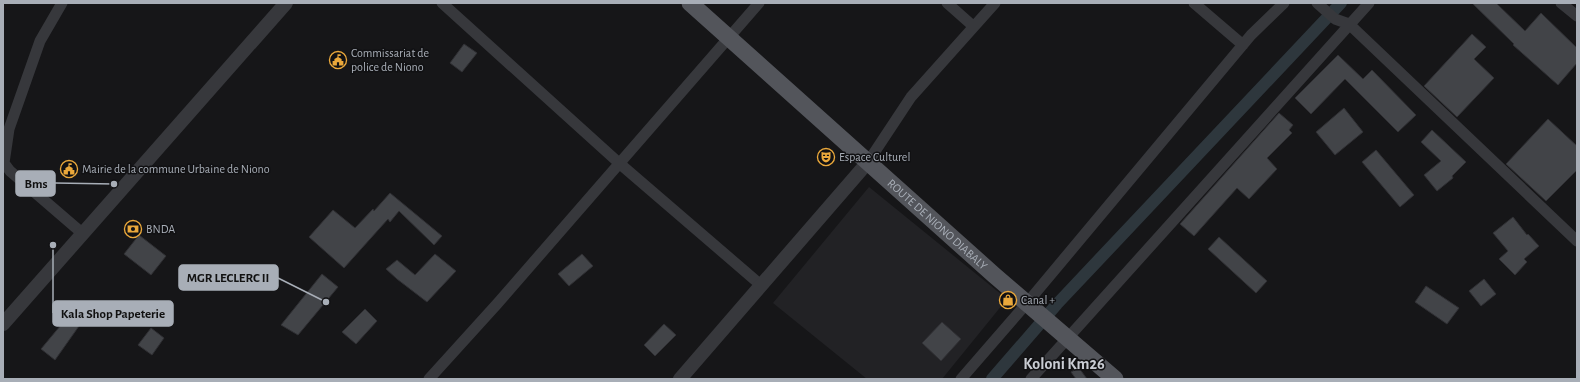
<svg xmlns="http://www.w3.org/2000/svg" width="1580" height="382" font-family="'Alegreya Sans',sans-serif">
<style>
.built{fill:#222225}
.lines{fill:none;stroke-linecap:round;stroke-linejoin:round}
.canal{stroke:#2e373d;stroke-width:12}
.building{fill:#424448;stroke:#303034}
.minor{stroke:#37383c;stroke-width:11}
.tertiary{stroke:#37383c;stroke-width:14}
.primary{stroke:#53555b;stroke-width:17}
.labels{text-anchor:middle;stroke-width:3;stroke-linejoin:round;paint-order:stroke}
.poi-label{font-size:12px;fill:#a8aeb7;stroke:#111113;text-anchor:start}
.street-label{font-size:12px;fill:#a8aeb7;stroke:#111113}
.district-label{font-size:16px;font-weight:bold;fill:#c9ccd3;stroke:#111113}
.leader{fill:none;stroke:#a8aeb7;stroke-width:1.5}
.callout-dot{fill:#a8aeb7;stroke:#111113;stroke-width:1.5}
.callout{fill:#a8aeb7;stroke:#a8aeb7;stroke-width:1.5}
.callout-label{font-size:13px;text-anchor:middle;font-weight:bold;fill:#111}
</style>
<rect width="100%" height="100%" fill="#161618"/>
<path class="built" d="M869 187 1007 299 942 379H867L773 303Z"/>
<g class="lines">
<path class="canal" d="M992 379 1057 304 1341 3"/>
</g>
<path class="building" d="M1472 3H1496L1525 31 1541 13 1577 48V63L1558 85 1513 45 1514 44Z
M1472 34 1486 47 1474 59 1494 78 1457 117 1424 86Z
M464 44 477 53 462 72 450 63Z
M1338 55 1363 79 1372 70 1416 115 1398 132 1345 79 1311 114 1295 98Z
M1344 108 1363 132 1335 155 1316 132Z
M1279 113 1293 125 1289 130 1292 133 1267 158 1277 169 1249 199 1237 188 1194 236 1180 224Z
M1548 119 1577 146V170L1546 201 1506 164Z
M1432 130 1466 162 1452 176 1453 178 1437 191 1424 175 1441 161 1421 142Z
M1376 150 1414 195 1400 207 1362 162Z
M390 193 442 236 434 245 399 211 390 222 388 219 344 268 309 237 333 210 355 228 373 209 374 211Z
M1513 217 1527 235 1528 234 1539 246 1524 259 1527 262 1515 275 1499 259 1508 251 1493 233Z
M139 235 166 256 151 275 124 254Z
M1219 237 1267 281 1256 293 1208 249Z
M435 254 456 271 427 302 397 279 386 269 397 260 415 275Z
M582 254 593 266 569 286 558 274Z
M322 274 338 287 298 335 281 325Z
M1484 279 1496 294 1481 306 1469 291Z
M1426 286 1459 308 1447 324 1415 302Z
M365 309 377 321 356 344 342 332Z
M66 319 79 326 55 360 41 349Z
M942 322 961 339 941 361 922 343Z
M664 324 676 335 655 356 644 345Z
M151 328 164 338 152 355 138 345Z
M1079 368 1087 379H1076L1071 372Z"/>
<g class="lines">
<path class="minor" d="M62 3 40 41 9 129 4 163 10 171 82 233
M442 3 619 163 762 286
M947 3 973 26
M1194 3 1243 45
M1317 3 1335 19 1349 24 1577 241
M1561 3 1577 16
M868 162 911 97 995 3
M429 379 497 304 759 3
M961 379 1027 303 1251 35 1284 3
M1031 379 1369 3"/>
<path class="tertiary" d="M3 324 286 3
M680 379 868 162"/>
<path class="primary" id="s1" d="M690 3 994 275 1115 379"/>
</g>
<defs>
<g id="civic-ring" transform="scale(0.9)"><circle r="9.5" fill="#111113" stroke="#eaa83b" stroke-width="1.5"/><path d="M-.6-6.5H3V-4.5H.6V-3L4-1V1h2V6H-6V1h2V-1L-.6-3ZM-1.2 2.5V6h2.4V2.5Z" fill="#eaa83b"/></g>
<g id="theatre-ring" transform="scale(0.9)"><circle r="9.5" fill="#111113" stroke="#eaa83b" stroke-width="1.5"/><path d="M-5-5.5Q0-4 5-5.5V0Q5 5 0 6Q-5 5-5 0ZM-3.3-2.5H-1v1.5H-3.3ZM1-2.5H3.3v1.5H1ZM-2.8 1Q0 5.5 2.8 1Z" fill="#eaa83b"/></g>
<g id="bank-ring" transform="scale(0.9)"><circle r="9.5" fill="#111113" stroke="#eaa83b" stroke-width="1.5"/><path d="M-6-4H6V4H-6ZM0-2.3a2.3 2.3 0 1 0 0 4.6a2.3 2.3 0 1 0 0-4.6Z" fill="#eaa83b"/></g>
<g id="shop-ring" transform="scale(0.9)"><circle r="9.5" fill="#111113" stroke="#eaa83b" stroke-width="1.5"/><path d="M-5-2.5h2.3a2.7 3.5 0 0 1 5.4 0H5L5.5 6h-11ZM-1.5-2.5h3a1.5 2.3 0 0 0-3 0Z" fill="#eaa83b"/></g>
</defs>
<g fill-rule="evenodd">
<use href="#civic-ring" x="338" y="60"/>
<use href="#theatre-ring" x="826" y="157"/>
<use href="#civic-ring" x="69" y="169"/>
<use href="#bank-ring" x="133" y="229"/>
<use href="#shop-ring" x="1008" y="300"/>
</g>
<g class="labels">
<g class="poi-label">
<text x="351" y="57">Commissariat de<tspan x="351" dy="14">police de Niono</tspan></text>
<text x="839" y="161">Espace Culturel</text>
<text x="82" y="173">Mairie de la commune Urbaine de Niono</text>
<text x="146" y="233">BNDA</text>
<text x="1021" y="304">Canal +</text>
</g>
<g class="street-label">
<text dy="4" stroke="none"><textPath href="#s1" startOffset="332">ROUTE DE NIONO DIABALY</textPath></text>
</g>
<g class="district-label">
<text x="1064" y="369">Koloni Km26</text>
</g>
</g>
<path class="leader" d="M114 184L55 183M326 302L278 278M53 245L53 313"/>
<g class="callout-dot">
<circle cx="114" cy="184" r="4"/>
<circle cx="326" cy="302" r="4"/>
<circle cx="53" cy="245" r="4"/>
</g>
<g class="callout">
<rect x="16" y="171" width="39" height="25" rx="4"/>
<rect x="179" y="265" width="99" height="25" rx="4"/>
<rect x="53" y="301" width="120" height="25" rx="4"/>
</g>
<g class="callout-label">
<text x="36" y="188">Bms</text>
<text x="228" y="282">MGR LECLERC II</text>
<text x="113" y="318">Kala Shop Papeterie</text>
</g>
<rect width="1580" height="382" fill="none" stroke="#a8aeb7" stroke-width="8"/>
</svg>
